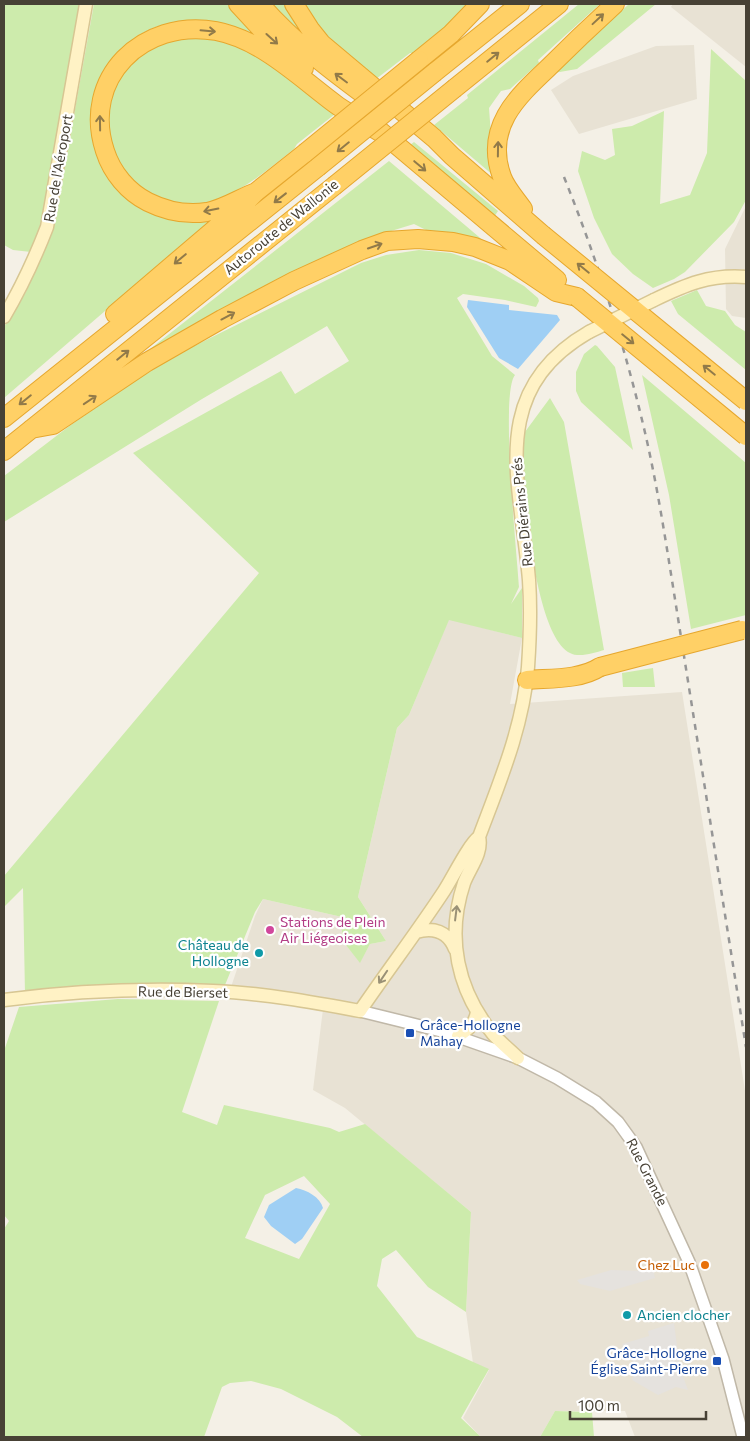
<svg xmlns="http://www.w3.org/2000/svg" width="750" height="1441" font-family="Commissioner,sans-serif">
<style>
.residential{fill:#e8e2d4}
.green{fill:#cdebac;fill-rule:evenodd}
.parking{fill:#e5e2de}
.water{fill:#9fcff4}
.lines{fill:none;stroke-linecap:round;stroke-linejoin:round}
.tertiary-casing{stroke:#c0b8a8;stroke-width:14}
.secondary-casing{stroke:#d7c693;stroke-width:15}
.motorway-casing{stroke:#e6a72e;stroke-width:20}
.tertiary{stroke:#fff;stroke-width:11}
.secondary{stroke:#fff2c5;stroke-width:12}
.motorway{stroke:#ffd066;stroke-width:18}
.rail{stroke:#969696;stroke-width:2.5;stroke-dasharray:6 6;stroke-linecap:butt}
.secondary-bridge-casing{stroke:#d7c693;stroke-width:15;stroke-linecap:butt}
.motorway-bridge-casing{stroke:#e6a72e;stroke-width:20;stroke-linecap:butt}
.secondary-bridge{stroke:#fff2c5;stroke-width:12}
.motorway-bridge{stroke:#ffd066;stroke-width:18}
.oneway{stroke:#917a49}
.oneway2{stroke:#9a9176}
.hotel-dot{fill:#d1479c;stroke:#fff;stroke-width:2}
.culture-dot{fill:#0f9aa8;stroke:#fff;stroke-width:2}
.transit-dot{fill:#1a4fb4;stroke:#fff;stroke-width:2}
.food-dot{fill:#e8710a;stroke:#fff;stroke-width:2}
.labels{text-anchor:middle;stroke-width:4.5;stroke-linejoin:round;paint-order:stroke}
.street-label{font-size:14px;fill:#474135;stroke:#fff}
.hotel-label{font-size:14px;fill:#b23c85;stroke:#fff;text-anchor:start}
.culture-label{font-size:14px;fill:#0d838f;stroke:#fff;text-anchor:end}
.transit-label{font-size:14px;fill:#164399;stroke:#fff;text-anchor:start}
.food-label{font-size:14px;fill:#c56008;stroke:#fff;text-anchor:end}
</style>
<rect width="100%" height="100%" fill="#f4f0e6"/>
<path class="residential" d="M673 4H746V67L671 7Z
M694 45 697 99 579 134 551 90 573 76 656 46Z
M746 206V318L732 316 726 309 725 249Z
M449 619 522 638 510 704 682 692 746 1097V1437H635L625 1411H555L540 1437H481L463 1418 489 1370 473 1363 466 1312 471 1212 345 1108 313 1090 323 1009 342 1001 231 987 255 916 263 899 342 917V940L360 962 370 944 386 941 358 897 397 728 409 715Z"/>
<path class="green" d="M4 4H80L42 221 31 252 13 250 4 245Z
M94 4H234L255 27 249 34C230 32 211 30 192 28 184 27 174 25 165 25 151 26 136 37 125 46 99 70 83 110 94 146 98 158 105 169 111 180L213 218 4 398V327L26 292 51 231 66 159Z
M267 4H286L309 39 305 41Z
M304 4H468L460 16 414 53H410L376 79C346 57 325 36 304 4Z
M579 4H600L538 60 539 63 510 89 501 91 489 108 494 176 434 125 468 98 467 95Z
M629 4H656L577 69 554 73Z
M177 38C187 38 198 37 208 38 257 44 297 85 335 114L297 144 294 149C271 167 247 188 219 199 177 215 129 193 114 151 112 145 109 139 108 133 107 127 109 120 109 114 110 99 114 84 123 72 136 54 157 46 177 38Z
M711 49 746 81V200L734 222 685 272 674 279 653 288 633 274 612 254 594 218 578 171 582 151 605 160 615 155 612 129 632 126 664 111 660 204 690 195 707 153Z
M414 142 498 211 494 217 410 145Z
M389 161 485 242 445 232 428 231 414 224 365 239 291 273 131 364Z
M419 250 451 253 486 264 524 286 538 298 539 301 536 307 505 300 463 294 457 298 492 356 515 375C500 393 517 555 519 587L511 604 522 588V638L449 620 409 715 397 728 358 897 386 941 370 944 360 963 342 940V917L263 899 255 912 225 985 111 987 25 994 23 888 4 907V876L259 573 133 453 281 371 295 394 349 361 327 326 202 399 4 522V476L72 424 138 379 182 352 361 263 386 255Z
M697 290 706 306 725 311 735 325 746 332V370L678 314 671 301Z
M595 345 597 346 615 367 633 450 581 402 576 391V372L584 354Z
M642 375 746 463V615L691 629 669 495Z
M550 398 564 422 604 650C594 653 579 658 570 653 533 635 523 481 519 440Z
M653 668 655 687H623L622 673Z
M118 999 219 1001 182 1112 217 1125 224 1105 330 1128 339 1132 365 1124 471 1212 466 1312 428 1287 396 1250 382 1259 377 1286 417 1337 489 1369 461 1418 481 1437H363L337 1417 281 1389 251 1381 230 1383 222 1387 204 1437H4V1229L9 1221 4 1215V1051L19 1007ZM304 1176 330 1204 299 1259 245 1238 265 1195Z
M555 1411 592 1412 594 1437H540Z"/>
<path class="parking" d="M653 1269 655 1278 610 1291 580 1284 577 1280 611 1270 644 1271Z
M674 1323 680 1368 688 1390 676 1387 658 1395 632 1380 637 1366 628 1357 622 1344 649 1336 648 1331Z"/>
<path class="water" d="M468 300 509 305V310L557 315 560 320 518 369 499 358 467 307Z
M296 1188C307 1190 320 1197 323 1208L302 1239 295 1244 271 1226 264 1217 269 1205Z"/>
<g class="lines">
<g class="tertiary-casing">
<path id="tertiary" d="M360 1011 441 1031 518 1058 557 1078 596 1102 618 1122 636 1147 689 1262 723 1359 743 1437"/>
</g>
<g class="secondary-casing">
<path id="secondary" d="M654 300C685 285 710 274 746 277
M4 317C21 288 35 258 47 227L86 4
M416 932C433 927 448 931 455 949
M4 1000C73 991 143 988 213 991 262 993 312 1002 360 1011 388 970 417 932 444 891 452 879 469 844 479 837
M458 1036C467 1030 476 1024 477 1011
M518 1058C510 1050 501 1043 493 1034 457 990 446 937 464 883 469 869 483 853 479 837 500 781 523 727 528 667 530 638 531 609 529 580 521 484 485 392 589 332"/>
</g>
<g class="motorway-casing">
<path id="motorway" d="M238 4 263 31 304 68
M260 4C293 42 333 72 374 102
M294 4 310 29 322 44 434 138 452 156 543 235
M419 60 451 34 480 4
M435 72 520 4
M455 88 559 4
M380 131 557 280
M256 192C240 198 224 209 207 212 187 215 166 211 148 202 128 192 112 173 105 151 81 78 143 18 216 31 263 40 301 79 338 106 353 116 368 125 383 134
M523 209C516 199 506 188 502 177 484 128 516 98 548 68 570 46 592 25 615 4
M115 314 244 204 256 192 305 153
M4 418 318 167
M31 429 53 425 147 362 222 319 294 281 362 250 387 241 418 239 453 242 475 247 510 261 556 292 577 297
M4 451 334 186
M527 680C550 678 580 680 600 667"/>
</g>
<use href="#tertiary" class="tertiary"/>
<use href="#secondary" class="secondary"/>
<use href="#motorway" class="motorway"/>
<path class="rail" d="M564 177C596 257 623 340 643 424 655 474 663 524 671 574L746 1047"/>
<g class="secondary-bridge-casing">
<path id="secondary-bridge" d="M589 332 654 300"/>
</g>
<g class="motorway-bridge-casing">
<path id="motorway-bridge" d="M305 153 419 60
M318 167 435 72
M334 186 455 88
M543 235 746 401
M577 297 746 436
M600 667 742 630"/>
</g>
<use href="#secondary-bridge" class="secondary-bridge"/>
<use href="#motorway-bridge" class="motorway-bridge"/>
</g>
<defs><path id="oneway-shaft" d="M-6 0H5M1.5-3L5.5 0L1.5 3" fill="none" stroke-width="1.6" stroke-linecap="round" stroke-linejoin="round" transform="scale(1.25)"/></defs>
<g class="oneway">
<use href="#oneway-shaft" transform="translate(598 19) rotate(-43)"/>
<use href="#oneway-shaft" transform="translate(208 31) rotate(5)"/>
<use href="#oneway-shaft" transform="translate(272 39) rotate(42)"/>
<use href="#oneway-shaft" transform="translate(493 57) rotate(-39)"/>
<use href="#oneway-shaft" transform="translate(341 78) rotate(-143)"/>
<use href="#oneway-shaft" transform="translate(100 123) rotate(-91)"/>
<use href="#oneway-shaft" transform="translate(343 147) rotate(141)"/>
<use href="#oneway-shaft" transform="translate(498 149) rotate(-89)"/>
<use href="#oneway-shaft" transform="translate(420 166) rotate(40)"/>
<use href="#oneway-shaft" transform="translate(280 198) rotate(142)"/>
<use href="#oneway-shaft" transform="translate(211 210) rotate(169)"/>
<use href="#oneway-shaft" transform="translate(375 246) rotate(-19)"/>
<use href="#oneway-shaft" transform="translate(180 259) rotate(140)"/>
<use href="#oneway-shaft" transform="translate(583 268) rotate(-141)"/>
<use href="#oneway-shaft" transform="translate(228 316) rotate(-28)"/>
<use href="#oneway-shaft" transform="translate(628 339) rotate(39)"/>
<use href="#oneway-shaft" transform="translate(123 355) rotate(-39)"/>
<use href="#oneway-shaft" transform="translate(709 370) rotate(-141)"/>
<use href="#oneway-shaft" transform="translate(25 400) rotate(141)"/>
<use href="#oneway-shaft" transform="translate(90 400) rotate(-34)"/>
</g>
<g class="oneway2">
<use href="#oneway-shaft" transform="translate(456 913) rotate(-83)"/>
<use href="#oneway-shaft" transform="translate(383 977) rotate(124)"/>
</g>
<circle class="hotel-dot" cx="270" cy="930" r="5"/>
<g class="culture-dot">
<circle cx="259" cy="953" r="5"/>
<circle cx="627" cy="1315" r="5"/>
</g>
<g class="transit-dot">
<rect x="405" y="1028" width="10" height="10" rx="2.5"/>
<rect x="712" y="1356" width="10" height="10" rx="2.5"/>
</g>
<circle class="food-dot" cx="705" cy="1265" r="5"/>
<g class="labels">
<g class="street-label">
<text transform="translate(58 168) rotate(-80)" y="5">Rue de l'Aéroport</text>
<text transform="translate(281 227) rotate(-39)" y="5">Autoroute de Wallonie</text>
<text transform="translate(522 512) rotate(-96)" y="5">Rue Diérains Prés</text>
<text transform="translate(183 992) rotate(1)" y="5">Rue de Bierset</text>
<text transform="translate(647 1172) rotate(63)" y="5">Rue Grande</text>
</g>
<g class="hotel-label">
<text x="280" y="927">Stations de Plein<tspan x="280" dy="16">Air Liégeoises</tspan></text>
</g>
<g class="culture-label">
<text x="249" y="950">Château de<tspan x="249" dy="16">Hollogne</tspan></text>
<text x="637" y="1320" text-anchor="start">Ancien clocher</text>
</g>
<g class="transit-label">
<text x="420" y="1030">Grâce-Hollogne<tspan x="420" dy="16">Mahay</tspan></text>
<text x="707" y="1358" text-anchor="end">Grâce-Hollogne<tspan x="707" dy="16">Église Saint-Pierre</tspan></text>
</g>
<g class="food-label">
<text x="695" y="1270">Chez Luc</text>
</g>
</g>
<rect width="750" height="1441" fill="none" stroke="#474135" stroke-width="10"/>
<path d="M570 1411v8h136v-8" fill="none" stroke="#474135" stroke-width="2.5"/>
<text x="578" y="1411" font-size="15" fill="#474135" stroke="#ffffff" stroke-width="4" paint-order="stroke">100 m</text>
</svg>
